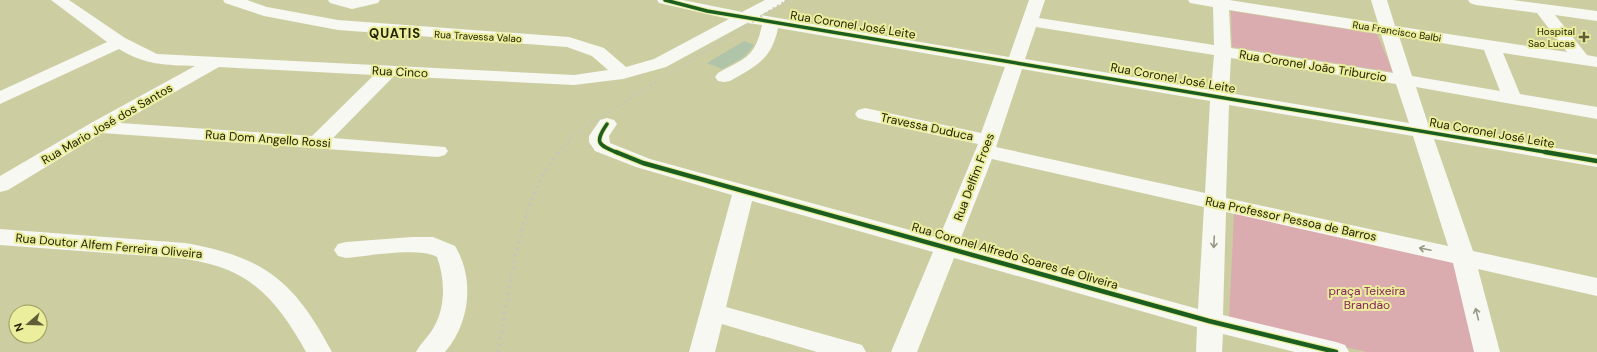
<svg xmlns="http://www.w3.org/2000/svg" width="1597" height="352" font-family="'DM Sans',sans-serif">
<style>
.green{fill:#daacaf}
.building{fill:#b0c4aa}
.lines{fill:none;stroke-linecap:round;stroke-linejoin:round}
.minor{fill:#f7f8f1;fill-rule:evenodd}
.rail-far1{stroke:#c5c6b8;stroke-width:2.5;stroke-dasharray:1.5 3.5;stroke-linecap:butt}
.rail{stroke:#c5c6b8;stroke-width:3.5;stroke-dasharray:2 4.5;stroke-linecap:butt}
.cycleway-far1-casing{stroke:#ebee9c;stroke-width:5.5}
.cycleway-casing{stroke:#ebee9c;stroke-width:7}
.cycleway-far1{stroke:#1b5e20;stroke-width:3.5}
.cycleway{stroke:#1b5e20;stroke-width:4.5}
.oneway{stroke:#979885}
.poi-dot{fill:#5e5f39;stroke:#ebee9c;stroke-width:1.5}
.labels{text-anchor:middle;stroke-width:4;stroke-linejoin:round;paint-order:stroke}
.far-street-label{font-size:10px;fill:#222301;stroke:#ebee9c}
.far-poi-label{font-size:10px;fill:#222301;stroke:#ebee9c;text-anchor:end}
.street-label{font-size:12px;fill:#222301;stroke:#ebee9c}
.park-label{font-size:12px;fill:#87215b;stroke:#ebee9c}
.far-district-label{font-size:13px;font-weight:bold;letter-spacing:1px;fill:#222301;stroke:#ebee9c}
</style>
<rect width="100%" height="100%" fill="#cccea2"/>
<path class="green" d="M1231 11 1377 34 1393 72 1232 47Z
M1234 213 1455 262 1476 352H1367L1229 321Z"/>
<path class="building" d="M744 41 754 45 746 55 739 60 722 69 707 63Z"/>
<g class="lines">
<path class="minor" d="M51 0H69L125 38 157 54 574 75 608 70 592 56 567 47 338 30 264 16 225 3 223 0H247L267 7 338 20 569 37 604 48 626 67 654 59 729 19 659 3 657 0H683L742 12 765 0H785L783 3 761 15 1009 57 1029 0H1045L1039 18 1214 45 1213 7 1190 3 1188 0H1229L1378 23 1371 0H1387L1395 26 1567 52 1537 13 1476 5 1470 3 1468 0H1512L1597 11V21L1555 15 1587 55 1597 57V67L1503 53 1520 94 1597 107V119L1416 87 1429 127 1597 155V167L1434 139 1473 251 1597 278V296L1478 269 1500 352H1474L1453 263 1226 212 1223 315 1336 342 1345 345 1349 352H1295L1223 334 1222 352H1196L1197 327 954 258 917 352H891L933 252 752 201 726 307 862 345 866 352H817L722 324 715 352H689L732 195 636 167 595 151 589 142V136L600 120 607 118 614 120 617 124 609 136 610 143 650 159 939 238 978 144 865 120 858 118 855 114 858 110 865 108 981 133 1005 67 778 28C772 59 756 66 730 81L724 82 718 81 715 77 718 73C745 58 755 58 762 25L747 23 666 67 623 79 574 85 394 76 333 138 445 147 448 151 445 155 438 157 102 133 8 190 0 192V176L91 123 195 66C165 65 145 65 119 49L0 104V91L107 42ZM1229 10 1381 34 1393 73 1231 48ZM1036 27 1214 55 1211 90 1025 59ZM1399 36 1484 50 1500 91 1412 76ZM1231 58 1396 84 1409 123 1229 93ZM219 67 374 75 312 136 120 123ZM1022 69 1210 101 1205 193 996 147ZM1229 105 1413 136 1448 246 1226 198ZM992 159 1204 207 1198 309 959 243Z
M328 0H380L378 3 352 9 330 3Z
M0 229 185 243C265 257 294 281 332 352H306C290 323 271 294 242 277 206 256 161 257 121 254 81 251 40 248 0 245Z
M412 237H433L455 246C475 279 470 323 445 352H416C421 343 429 336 434 327 446 306 445 279 437 257 419 247 368 256 346 258L338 256 334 250 338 244 346 242Z"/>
<path class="rail-far1" d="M558 153 577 132 787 0"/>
<path class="rail" d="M498 352C509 293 519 197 559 152"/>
<g class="cycleway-far1-casing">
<path id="cycleway-far1" d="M665 0 707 11 1551 153
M607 124C594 143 598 145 618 153"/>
</g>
<g class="cycleway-casing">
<path id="cycleway" d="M616 152 643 163 1209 321 1336 352
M1545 152 1597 161"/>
</g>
<use href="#cycleway-far1" class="cycleway-far1"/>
<use href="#cycleway" class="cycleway"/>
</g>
<defs><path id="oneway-shaft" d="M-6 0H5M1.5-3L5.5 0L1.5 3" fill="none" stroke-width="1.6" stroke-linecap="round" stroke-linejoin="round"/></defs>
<g class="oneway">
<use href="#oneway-shaft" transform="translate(1214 242) rotate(93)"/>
<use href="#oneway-shaft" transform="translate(1425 249) rotate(-168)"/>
<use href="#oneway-shaft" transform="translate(1477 314) rotate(-104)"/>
</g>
<path class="poi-dot" d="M1582 31h4v4h4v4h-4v4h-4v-4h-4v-4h4z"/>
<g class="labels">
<g class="far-street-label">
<text transform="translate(1397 31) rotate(9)" y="4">Rua Francisco Balbi</text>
<text transform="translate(478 36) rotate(3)" y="4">Rua Travessa Valao</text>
</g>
<g class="far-poi-label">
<text x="1575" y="35">Hospital<tspan x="1575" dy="12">Sao Lucas</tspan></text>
</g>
<g class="street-label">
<text transform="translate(853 25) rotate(9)" y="4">Rua Coronel José Leite</text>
<text transform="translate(1313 66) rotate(9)" y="4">Rua Coronel João Triburcio</text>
<text transform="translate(400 72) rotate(3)" y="4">Rua Cinco</text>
<text transform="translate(1173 78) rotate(10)" y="4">Rua Coronel José Leite</text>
<text transform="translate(107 124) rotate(-30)" y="4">Rua Mario José dos Santos</text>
<text transform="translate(927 127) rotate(12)" y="4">Travessa Duduca</text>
<text transform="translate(1492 133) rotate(10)" y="4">Rua Coronel José Leite</text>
<text transform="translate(268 139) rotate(4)" y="4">Rua Dom Angello Rossi</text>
<text transform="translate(974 177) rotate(-69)" y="4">Rua Delfim Froes</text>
<text transform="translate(1291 219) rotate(12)" y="4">Rua Professor Pessoa de Barros</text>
<text transform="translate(109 246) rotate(5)" y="4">Rua Doutor Alfem Ferreira Oliveira</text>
<text transform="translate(1015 256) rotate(16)" y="4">Rua Coronel Alfredo Soares de Oliveira</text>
</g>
<g class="park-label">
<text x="1367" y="295">praça Teixeira<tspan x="1367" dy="14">Brandão</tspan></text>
</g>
<g class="far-district-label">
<text x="395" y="38">QUATIS</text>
</g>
</g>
<g transform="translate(28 324) rotate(250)"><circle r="19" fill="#ebee9c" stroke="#9b9d5e"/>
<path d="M0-3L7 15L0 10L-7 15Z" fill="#5e5f39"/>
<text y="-6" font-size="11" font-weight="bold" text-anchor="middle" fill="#222301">N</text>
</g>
</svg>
